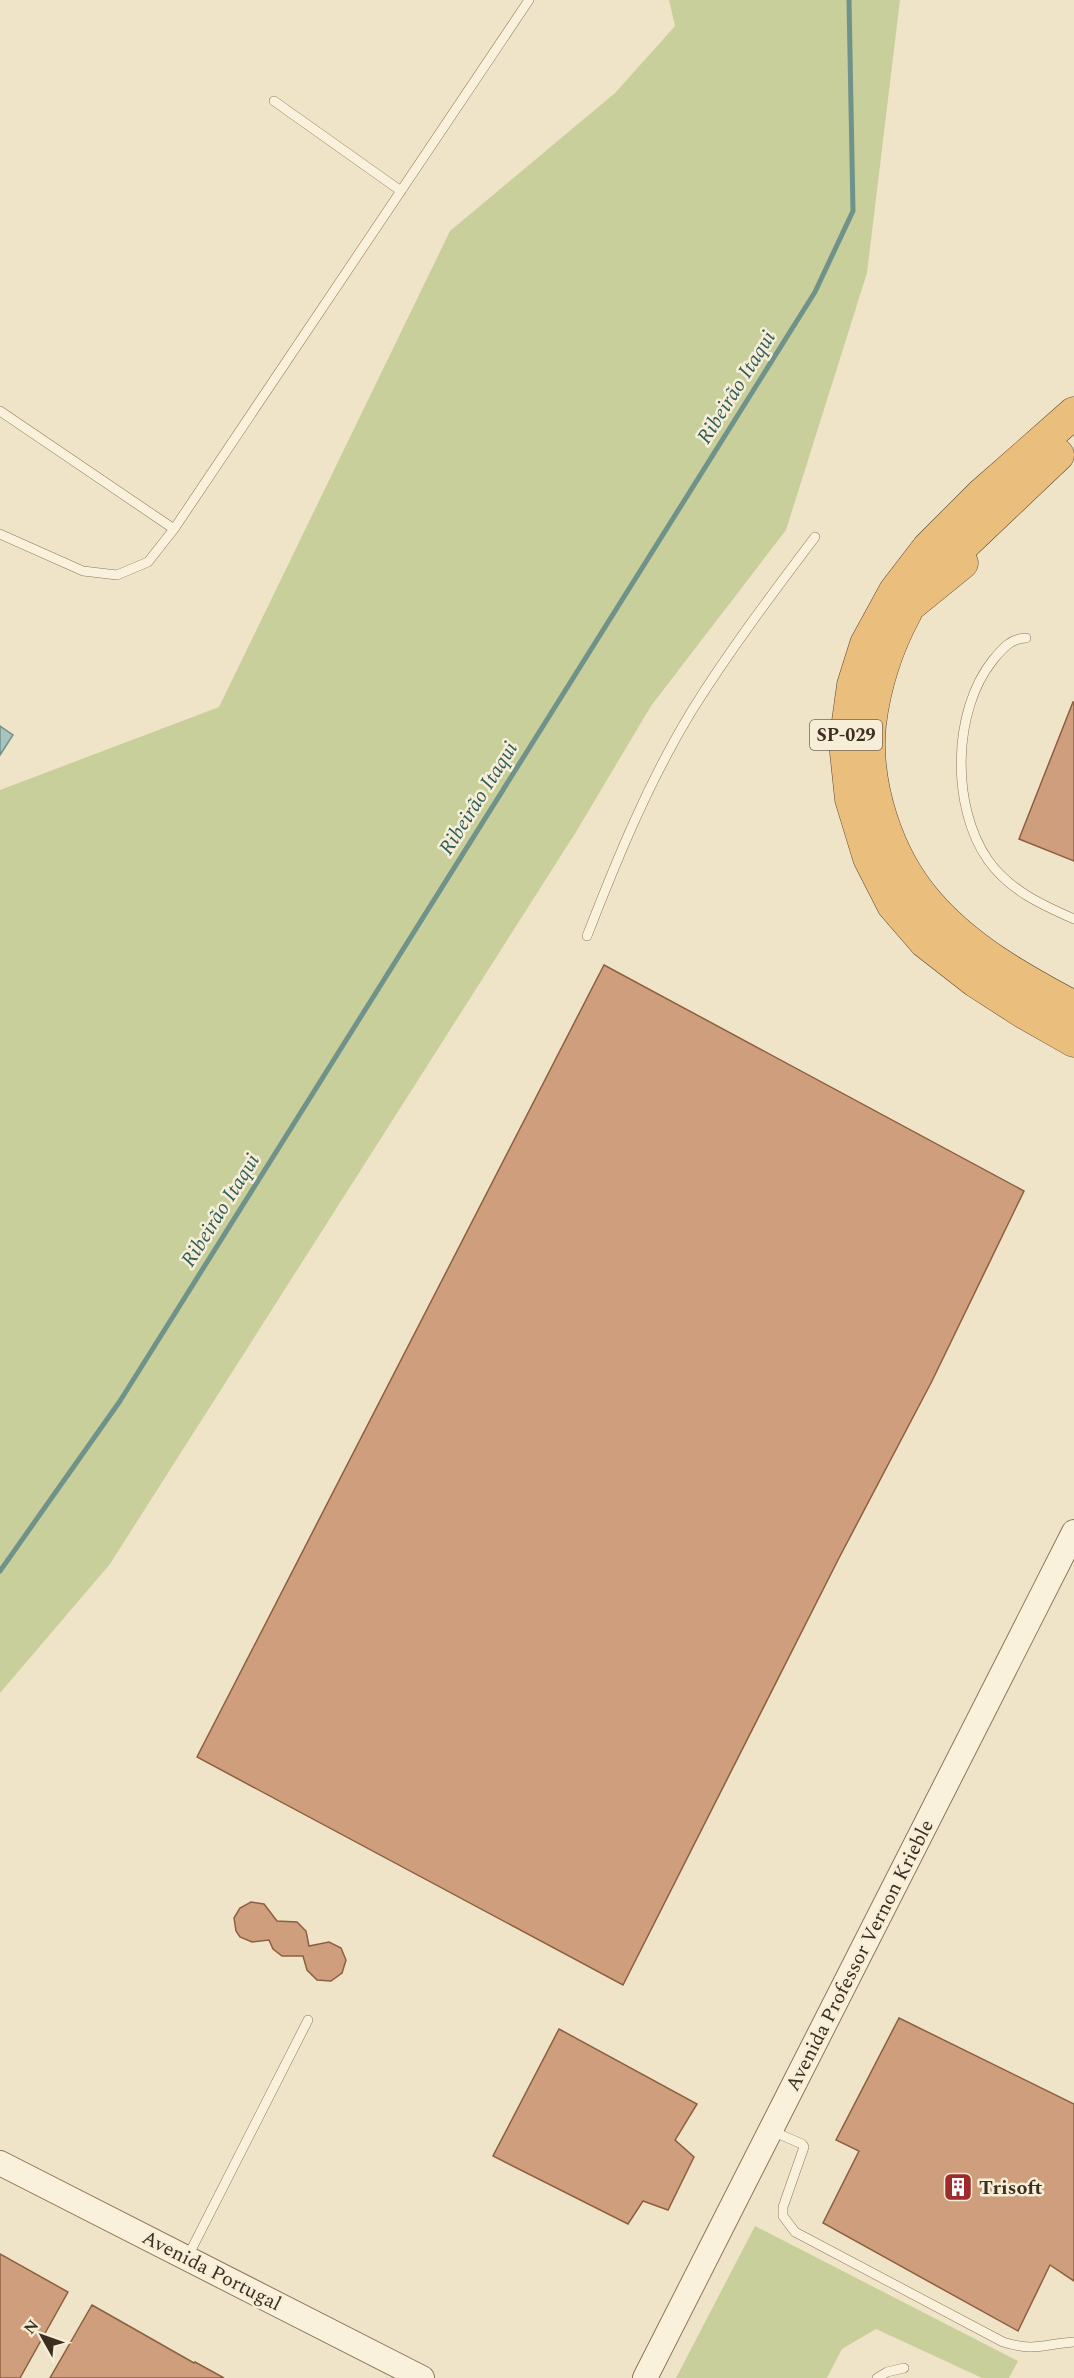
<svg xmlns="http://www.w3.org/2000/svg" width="1074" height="2378" font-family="Spectral,serif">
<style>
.green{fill:#c9cf9b}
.water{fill:#a9c4bc;stroke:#6f938a;stroke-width:1.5}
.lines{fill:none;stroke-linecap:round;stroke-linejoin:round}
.stream{stroke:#6f938a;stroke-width:5}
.building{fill:#cf9f7d;stroke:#8d5f41;stroke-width:1.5}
.service-casing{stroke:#8d765c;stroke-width:10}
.tertiary-casing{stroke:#8d765c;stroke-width:26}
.trunk-casing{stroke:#5b4430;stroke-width:33}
.service{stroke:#faf1dc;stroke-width:9}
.tertiary{stroke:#faf1dc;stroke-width:24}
.trunk{stroke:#eabe7c;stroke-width:32}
.labels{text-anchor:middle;stroke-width:5;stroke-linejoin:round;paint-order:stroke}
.shield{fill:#f7eed8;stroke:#756857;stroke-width:1.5}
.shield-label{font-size:18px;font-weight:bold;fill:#3d2e20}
.street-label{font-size:20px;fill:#3d2e20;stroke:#f7eed8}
.poi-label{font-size:20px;font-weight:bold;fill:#3d2e20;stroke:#f7eed8;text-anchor:start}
.water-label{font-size:21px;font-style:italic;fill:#2f5d5a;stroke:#f7eed8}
</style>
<rect width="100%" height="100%" fill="#f0e4c8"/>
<path class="green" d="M669 0H900L867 273 786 530 651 706 576 832 110 1564 0 1693V790L219 707 450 231 615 93 675 26Z
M755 2226 1018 2361 1009 2378H982L876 2329 842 2349 827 2378H676Z"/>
<path class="water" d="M0 726 13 735 0 755Z"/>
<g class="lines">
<path class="stream" d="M0 1571 120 1401 815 292 853 211 849 0"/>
</g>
<path class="building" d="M1073 702H1074V861L1019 839Z
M604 965 1024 1191 932 1381 839 1558 623 1985 197 1757Z
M251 1902 264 1904 277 1921 297 1922 306 1931 309 1946 329 1942 341 1948 346 1960 342 1973 331 1981 317 1980 307 1970 303 1956H282L273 1949 269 1940 252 1942 240 1937 236 1931 234 1918 240 1908Z
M899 2018 1074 2104V2281L1050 2265 1018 2331 823 2223 859 2151 836 2140Z
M559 2029 697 2104 675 2140 694 2157 668 2210 643 2201 628 2224 493 2156Z
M0 2254 68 2292 20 2378H0Z
M92 2305 194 2363 195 2362 224 2378H50Z"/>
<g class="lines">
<g class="service-casing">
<path id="service" d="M274 101 401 191
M0 411 174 529 529 0
M0 534 83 571 117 575 148 562 174 529
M1026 638C1011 638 1002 649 993 660 952 711 951 807 988 860 1009 890 1042 905 1074 919
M587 936C617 859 648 783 691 712 729 651 772 594 815 537
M772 2131 802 2144 804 2147 783 2207V2216L795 2232 1003 2342C1035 2352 1044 2344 1074 2342
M187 2258 308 2020
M877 2378 887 2372 904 2368"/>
</g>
<g class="tertiary-casing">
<path id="tertiary" d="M0 2163 422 2378
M645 2378 1074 1532"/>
</g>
<g class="trunk-casing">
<path id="trunk" d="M1074 413 981 495 928 548 895 591 866 644 853 685 845 743 851 799 869 858 893 905 925 942 975 981 1023 1012 1074 1041
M937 570 1058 455
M909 606 962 563
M906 612C887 647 875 684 870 724 864 784 887 856 927 902 966 948 1021 979 1074 1007"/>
</g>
<use href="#service" class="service"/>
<use href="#tertiary" class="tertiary"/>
<use href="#trunk" class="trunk"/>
</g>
<defs>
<g id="building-square" transform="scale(1.5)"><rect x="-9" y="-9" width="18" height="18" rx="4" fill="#9e2a2b" stroke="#f7eed8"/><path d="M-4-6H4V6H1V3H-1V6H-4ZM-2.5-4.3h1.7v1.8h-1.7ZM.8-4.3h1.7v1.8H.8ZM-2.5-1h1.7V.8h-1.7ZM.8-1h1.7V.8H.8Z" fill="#fff"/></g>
</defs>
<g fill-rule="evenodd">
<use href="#building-square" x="958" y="2187"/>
</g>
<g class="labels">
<rect class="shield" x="810" y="720" width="72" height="30" rx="4.5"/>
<g class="shield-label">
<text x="846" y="741">SP-029</text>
</g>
<g class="street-label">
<text transform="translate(859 1955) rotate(-63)" y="7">Avenida Professor Vernon Krieble</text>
<text transform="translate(212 2270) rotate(27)" y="7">Avenida Portugal</text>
</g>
<g class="poi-label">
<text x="979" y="2194">Trisoft</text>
</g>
<g class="water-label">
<text transform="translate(736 387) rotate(-58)" y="7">Ribeirão Itaqui</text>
<text transform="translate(478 798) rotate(-58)" y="7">Ribeirão Itaqui</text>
<text transform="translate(220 1210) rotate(-58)" y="7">Ribeirão Itaqui</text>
</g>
</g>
<g transform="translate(42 2336) rotate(310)" stroke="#f7eed8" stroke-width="4.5" paint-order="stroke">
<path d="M0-4.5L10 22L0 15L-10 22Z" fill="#3d2e20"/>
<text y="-9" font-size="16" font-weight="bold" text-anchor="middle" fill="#3d2e20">N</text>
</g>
</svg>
